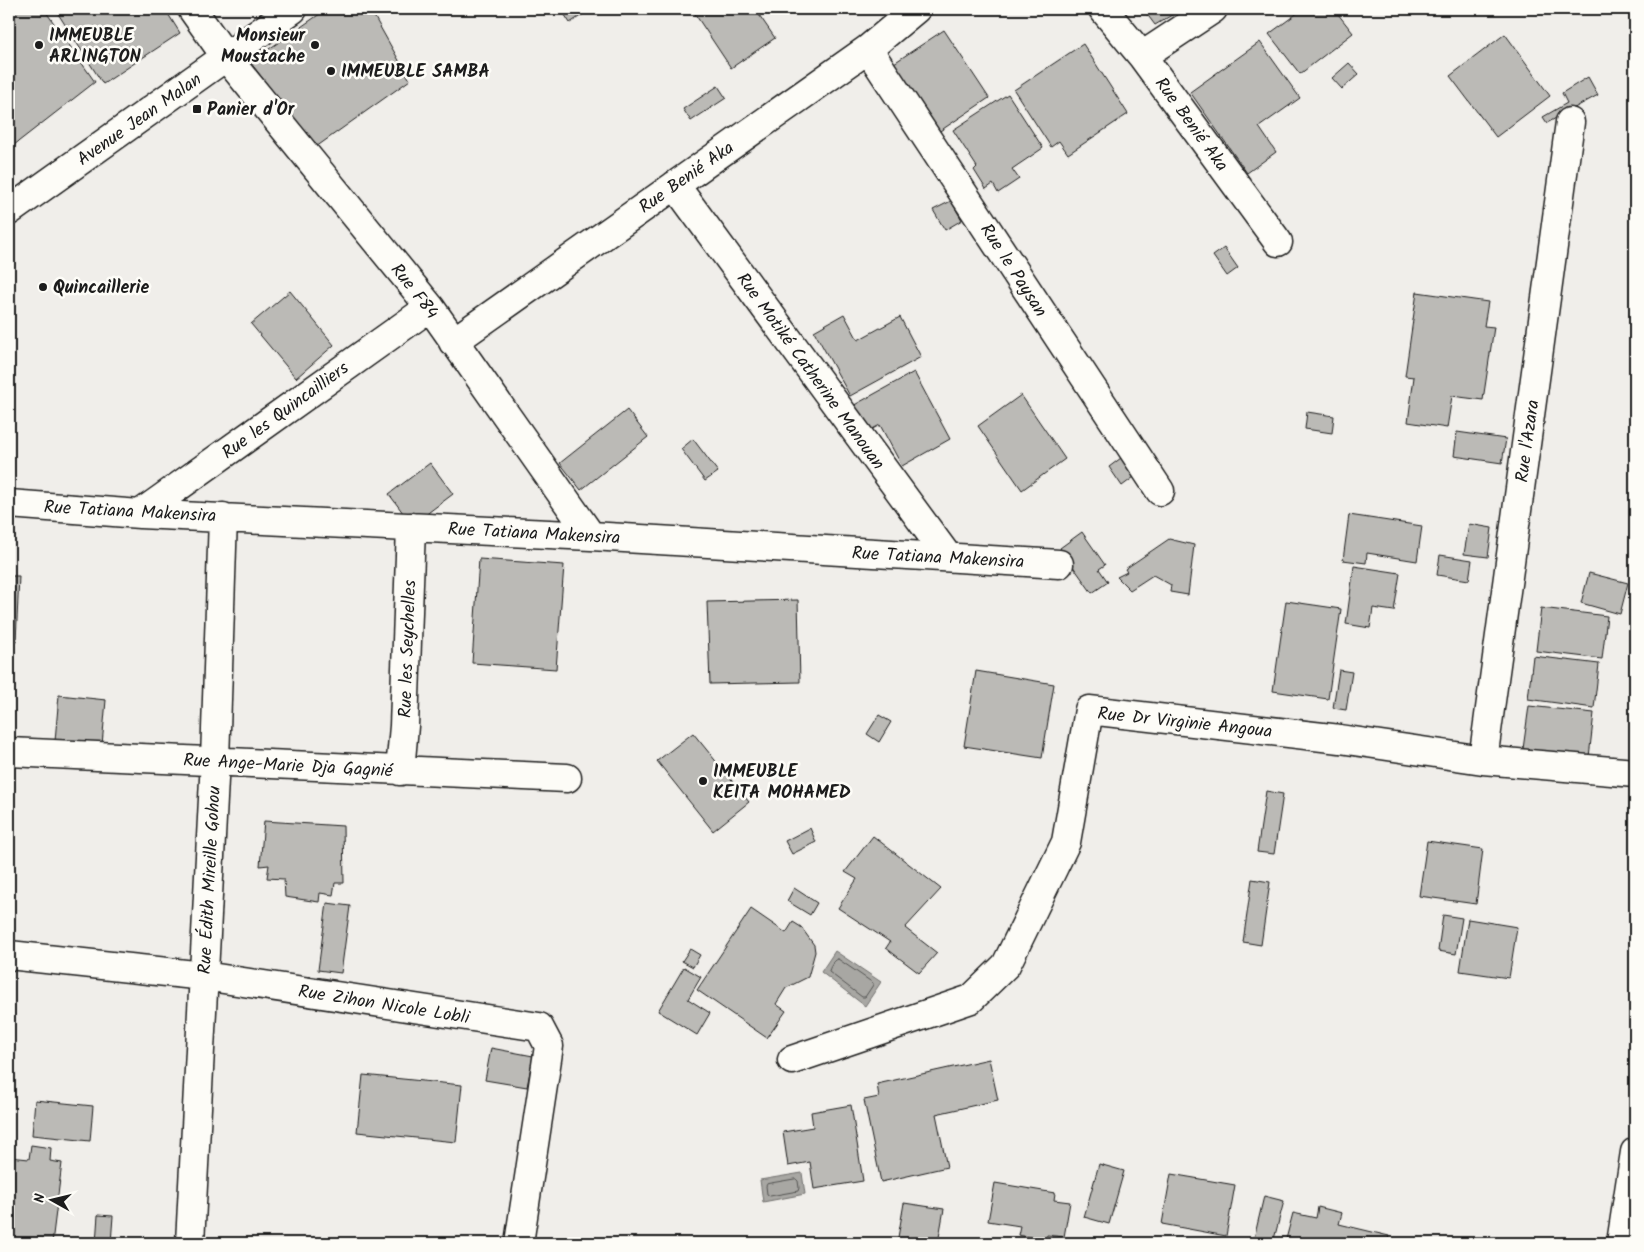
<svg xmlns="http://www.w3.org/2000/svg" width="1644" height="1252" font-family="Kalam,sans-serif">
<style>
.water{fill:#a8a7a3;stroke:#706f6d}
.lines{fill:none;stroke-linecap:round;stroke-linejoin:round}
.shore{stroke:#545452;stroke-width:1}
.building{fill:#bbbab6;stroke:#1c1c1c}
.minor-casing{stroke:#1c1c1c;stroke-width:31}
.major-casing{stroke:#1c1c1c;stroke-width:31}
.minor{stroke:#fdfcf7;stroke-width:28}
.major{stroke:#fdfcf7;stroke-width:28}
.poi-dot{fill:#1c1c1c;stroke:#fdfcf7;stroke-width:2}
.labels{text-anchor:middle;stroke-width:5;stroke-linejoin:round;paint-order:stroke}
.poi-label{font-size:18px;font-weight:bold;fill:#1c1c1c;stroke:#fdfcf7;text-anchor:start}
.street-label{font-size:18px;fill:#1c1c1c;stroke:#fdfcf7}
</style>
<rect width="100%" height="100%" fill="#f0eeea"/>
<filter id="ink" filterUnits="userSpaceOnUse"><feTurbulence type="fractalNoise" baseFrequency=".02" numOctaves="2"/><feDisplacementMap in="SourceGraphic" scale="10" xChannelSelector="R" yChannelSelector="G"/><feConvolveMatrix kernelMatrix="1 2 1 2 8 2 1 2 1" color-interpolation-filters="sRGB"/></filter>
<g filter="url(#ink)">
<path class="water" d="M835 951 881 982 865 1006 821 972Z
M802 1173 805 1194 763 1202 760 1180Z"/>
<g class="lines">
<path class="shore" d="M838 959 873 983V985L865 997H862L829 972C829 968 834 960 838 959Z
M796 1179 798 1181 799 1188 798 1191 770 1196 767 1194 766 1186 767 1184Z"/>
</g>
<path class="building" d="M9 9H44L95 82 14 145 9 138Z
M55 9H165L180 33 103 84Z
M327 9H370L410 80 316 147 250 62Z
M561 9H591L570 23Z
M704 9H755L775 38 731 68 695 14Z
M1143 9H1182L1155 25Z
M1303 9H1334L1353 33 1300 74 1269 34Z
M944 30 989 98 934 135 888 67Z
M1505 34 1550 96 1496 137 1450 76Z
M1260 42 1300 98 1259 127 1276 152 1247 173 1190 92Z
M1083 44 1128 114 1068 154 1059 141 1051 147 1014 90Z
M1349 63 1359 74 1342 89 1332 78Z
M1588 77 1598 95 1547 123 1543 117 1567 103 1562 93Z
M718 86 726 98 691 121 683 109Z
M1008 94 1043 148 1012 169 1019 179 998 193 993 184 986 189 974 170 977 167 953 130Z
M951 201 962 220 945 230 933 210Z
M1224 248 1238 268 1227 276 1213 256Z
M290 291 334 345 296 378 251 324Z
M1417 292 1488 302 1484 326 1494 327 1483 400 1452 396 1447 428 1408 422 1414 377 1405 376Z
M844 314 858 340 900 317 921 357 850 396 814 331Z
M914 372 950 439 902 466 880 425 863 434 849 408Z
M1021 395 1065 459 1022 490 978 426Z
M627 410 648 437 581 490 560 463Z
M1307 412 1334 416 1332 433 1305 429Z
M1457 432 1506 439 1502 463 1454 456Z
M693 439 718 472 705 481 681 449Z
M1121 458 1134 477 1122 486 1109 467Z
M430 463 453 494 412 525 389 494Z
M1349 515 1422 526 1417 561 1367 553 1366 563 1343 560Z
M1469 524 1492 528 1488 557 1464 554Z
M1082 532 1105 565 1099 569 1108 582 1092 593 1060 548Z
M1169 539 1194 545 1188 595 1170 592 1171 585 1153 575 1130 590 1117 577 1127 572 1125 569Z
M1440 555 1472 560 1469 580 1437 575Z
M479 559 564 565 556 669 472 663Z
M1354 566 1400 573 1394 611 1373 608 1370 628 1346 624Z
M1589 573 1628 583 1620 614 1581 603Z
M9 576H19L16 642 9 641Z
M798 600 800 682 710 684 707 602Z
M1286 601 1341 609 1328 699 1273 691Z
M1541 608 1607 616 1602 659 1536 651Z
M1533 656 1599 664 1594 708 1528 699Z
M1339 670 1352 672 1346 710 1333 708Z
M976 671 1054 684 1042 758 964 746Z
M59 695 106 700 102 745 55 741Z
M1529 706 1594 713 1589 757 1523 749Z
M879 715 891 722 879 742 867 734Z
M693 733 749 802 713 831 657 761Z
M1266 791 1283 794 1274 854 1257 852Z
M264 821 343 826 344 883H335L333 895 320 893 319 902 285 897 284 879 267 878 269 865 260 866Z
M810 828 816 842 792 854 785 841Z
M873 836 941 889 905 928 937 953 919 973 886 948 890 942 838 908 857 879 845 872Z
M1427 841 1483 849 1476 904 1419 896Z
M1252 879 1270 882 1261 945 1243 942Z
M794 888 817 903 810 915 787 901Z
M327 903 350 906 341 973 318 970Z
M751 909 786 933 793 922 801 927 814 945 815 952 808 977 786 988 776 1004 786 1011 767 1038 697 990Z
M1443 915 1462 918 1456 954 1438 951Z
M1468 919 1517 927 1509 978 1460 971Z
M690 949 700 955 693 967 682 961Z
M684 967 701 977 688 999 710 1013 697 1035 658 1011Z
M309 976 336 980 334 993 307 989Z
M491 1048 533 1056 527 1087 485 1080Z
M989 1059 998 1100 936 1114 947 1167 881 1182 864 1100 879 1097 877 1084Z
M363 1075 462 1085 456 1142 357 1132Z
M35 1100 93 1106 90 1141 32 1135Z
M851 1105 863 1181 814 1189 810 1162 788 1166 783 1132 813 1127 811 1112Z
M31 1145 51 1148 50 1161 62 1163 52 1243H9L10 1157 29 1159Z
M1099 1164 1124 1171 1109 1224 1084 1217Z
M1171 1174 1235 1185 1226 1236 1162 1224Z
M995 1183 1055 1193 1054 1200 1070 1202 1064 1237 1047 1235 1046 1240 1018 1235 1020 1226 988 1221Z
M1264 1196 1284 1201 1273 1243H1253Z
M904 1203 944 1209 938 1243H897Z
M1318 1207 1342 1213 1339 1224 1389 1236 1387 1243H1285L1293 1213 1316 1218Z
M98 1215 113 1216 111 1243H96Z"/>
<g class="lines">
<g class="minor-casing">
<path id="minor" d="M192 9 226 57 430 307 591 536
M1103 9 1142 56 1278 242
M868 49 1160 491
M1142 56 1213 9
M675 185 948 557
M453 342 868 49 916 9
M9 504 140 514 591 536 1059 564
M140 514 430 307
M9 752C195 759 381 770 567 778
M1483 760 1570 122
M400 771 404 726 411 527
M9 955 204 976 539 1027 549 1046 519 1243
M792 1060 971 999 1006 965 1066 842 1089 710 1340 739 1483 760 1635 773
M190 1243 215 760 223 517
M1621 1243 1635 1152"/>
</g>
<g class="major-casing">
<path id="major" d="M9 211 293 9"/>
</g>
<use href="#minor" class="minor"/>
<use href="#major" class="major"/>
</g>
</g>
<g class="poi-dot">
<circle cx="39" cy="45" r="5"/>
<circle cx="315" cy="45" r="5"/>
<circle cx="331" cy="71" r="5"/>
<rect x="192" y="104" width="10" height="10" rx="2.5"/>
<circle cx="43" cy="287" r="5"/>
<circle cx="703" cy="781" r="5"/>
</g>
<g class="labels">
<g class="poi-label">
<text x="49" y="41">IMMEUBLE<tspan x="49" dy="21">ARLINGTON</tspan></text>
<text x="305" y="41" text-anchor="end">Monsieur<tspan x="305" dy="21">Moustache</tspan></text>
<text x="341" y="77">IMMEUBLE SAMBA</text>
<text x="207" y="115">Panier d'Or</text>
<text x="53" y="293">Quincaillerie</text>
<text x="713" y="777">IMMEUBLE<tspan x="713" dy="21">KEITA MOHAMED</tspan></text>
</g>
<g class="street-label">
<text transform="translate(139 119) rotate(-35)" y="6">Avenue Jean Malan</text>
<text transform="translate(1192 124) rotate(54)" y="6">Rue Benié Aka</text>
<text transform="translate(686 177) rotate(-35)" y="6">Rue Benié Aka</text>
<text transform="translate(1014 270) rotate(57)" y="6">Rue le Paysan</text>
<text transform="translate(415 291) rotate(52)" y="6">Rue F84</text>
<text transform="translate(811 371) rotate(54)" y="6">Rue Motiké Catherine Manouan</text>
<text transform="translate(285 410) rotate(-36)" y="6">Rue les Quincailliers</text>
<text transform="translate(1527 441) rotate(-82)" y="6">Rue l'Azara</text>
<text transform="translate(130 511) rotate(3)" y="6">Rue Tatiana Makensira</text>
<text transform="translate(534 533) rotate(3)" y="6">Rue Tatiana Makensira</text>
<text transform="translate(938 557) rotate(3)" y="6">Rue Tatiana Makensira</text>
<text transform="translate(407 649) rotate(-88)" y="6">Rue les Seychelles</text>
<text transform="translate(1185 722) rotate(6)" y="6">Rue Dr Virginie Angoua</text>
<text transform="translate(288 765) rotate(3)" y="6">Rue Ange-Marie Dja Gagnié</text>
<text transform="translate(209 880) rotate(-87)" y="6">Rue Édith Mireille Gohou</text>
<text transform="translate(384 1004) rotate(9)" y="6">Rue Zihon Nicole Lobli</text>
</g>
</g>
<rect width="1644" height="1252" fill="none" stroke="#fdfcf7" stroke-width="30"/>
<rect x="15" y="15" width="1614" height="1222" fill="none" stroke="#1c1c1c" stroke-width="2" filter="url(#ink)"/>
<g transform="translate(52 1200) rotate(278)" stroke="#fdfcf7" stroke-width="4" paint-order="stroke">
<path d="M0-4L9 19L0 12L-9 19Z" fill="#1c1c1c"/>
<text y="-8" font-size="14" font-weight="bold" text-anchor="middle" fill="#1c1c1c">N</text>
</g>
</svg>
